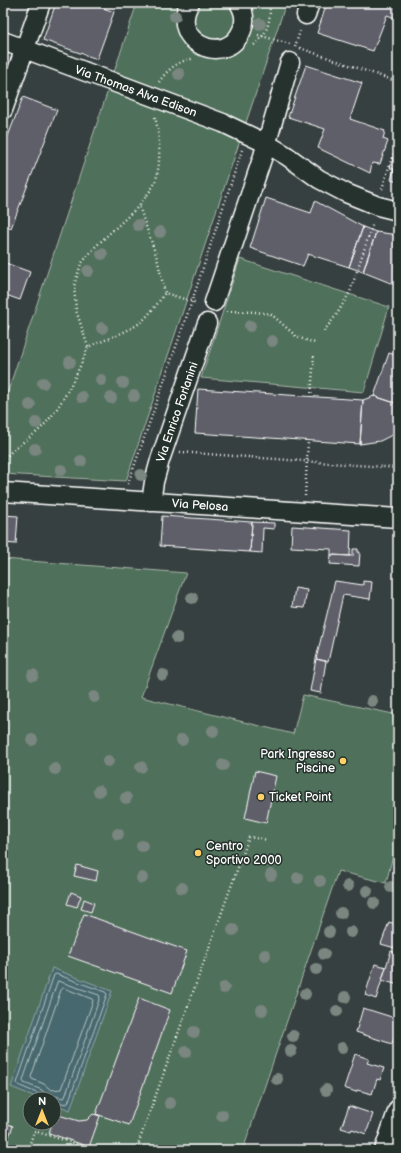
<svg xmlns="http://www.w3.org/2000/svg" width="401" height="1153" font-family="'Balsamiq Sans',sans-serif">
<style>
.green{fill:#50705a;stroke:#a8b8ac;fill-rule:evenodd}
.water{fill:#47686e;stroke:#91a4a8}
.lines{fill:none;stroke-linecap:round;stroke-linejoin:round}
.shore{stroke:#b5c3c5;stroke-width:1}
.building{fill:#5f5f6b;stroke:#fff}
.minor-casing{stroke:#fff;stroke-width:21}
.path{stroke:#fff;stroke-width:2.5;stroke-dasharray:1 3;stroke-linecap:butt}
.minor{stroke:#26332d;stroke-width:18}
.tree{fill:#7a8680}
.poi-dot{fill:#ffd166;stroke:#26332d;stroke-width:1.5}
.labels{text-anchor:middle;stroke-width:3;stroke-linejoin:round;paint-order:stroke}
.street-label{font-size:12px;fill:#fff;stroke:#26332d}
.poi-label{font-size:12px;fill:#fff;stroke:#26332d;text-anchor:start}
</style>
<rect width="100%" height="100%" fill="#374040"/>
<filter id="ink" filterUnits="userSpaceOnUse"><feTurbulence type="fractalNoise" baseFrequency=".025" numOctaves="2"/><feDisplacementMap in="SourceGraphic" scale="8" xChannelSelector="R" yChannelSelector="G"/><feConvolveMatrix kernelMatrix="1 2 1 2 8 2 1 2 1" color-interpolation-filters="sRGB"/></filter>
<g filter="url(#ink)">
<path class="green" d="M137 3H286L126 481 3 474V406Z
M240 259 389 307 364 392 201 378Z
M3 559 186 573 141 697 293 734 303 695 398 715V836L386 883 338 871 243 1150H3ZM30 1099H54V1123H30Z"/>
<path class="water" d="M52 968 112 991 70 1110 54 1104V1099H41L11 1087Z"/>
<g class="lines">
<path class="shore" d="M58 981 99 995 100 997 65 1097 63 1098 55 1096 48 1098 42 1090 24 1083 23 1081Z
M64 988 92 999 93 1001 61 1089 51 1090 44 1084 32 1079 31 1077 61 990Z
M41 1099 39 1094 18 1085 17 1083 54 975 56 974 105 992 107 994 68 1103 66 1104 54 1101"/>
</g>
<path class="building" d="M56 3H90L114 12 97 59 43 40Z
M327 3H398V19L387 15 373 51 317 33Z
M306 65 362 83 350 119 385 131 383 139 388 141 380 164 372 163 370 173 318 148 325 129 288 117Z
M23 97 57 110 11 228 3 225V149Z
M398 144V182L391 180 394 169 390 168Z
M266 198 311 213 315 201 363 227 349 267 308 254 303 266 250 248Z
M363 227 376 232 363 272 349 267Z
M376 232 398 235V286L363 272Z
M3 262 30 272 20 300 3 294Z
M3 324 9 326 3 343Z
M389 353 398 356V404L374 396Z
M198 389 363 400 360 444 195 433Z
M374 396 398 404V432L380 441 360 444 363 400Z
M3 515 18 516 16 544 3 543Z
M162 516 252 522 250 552 160 546Z
M252 522 274 523V529L263 528 262 553 250 552Z
M292 526 351 530 350 556 331 555V549L291 547Z
M353 549H358V552H360L359 566 330 564 331 555 353 556Z
M335 581 363 585V581L372 582 370 599 343 595 328 662 316 659Z
M295 588 307 590 304 608 292 607Z
M316 659 326 661 321 693 310 691Z
M255 771 276 776 266 823 245 818Z
M77 865 98 871 96 881 74 876Z
M71 892 81 896 77 907 67 904Z
M84 899 94 903 91 912 81 909Z
M84 914 187 951 172 993 68 956Z
M389 922 398 925V937L395 948 381 944Z
M391 951 398 954V985L382 980Z
M375 964 386 967 376 999 365 995Z
M139 998 170 1010 129 1125 96 1114Z
M363 1008 398 1019V1027L392 1044 356 1032Z
M355 1054 369 1059 367 1063 384 1068 380 1080 377 1079 372 1094 357 1090 356 1092 344 1088Z
M349 1106 373 1114 366 1134 352 1129 351 1131 341 1128Z
M55 1114 79 1121 87 1120 93 1114 100 1116 89 1147 49 1133 52 1123H54Z
M3 1122 13 1126 7 1142 3 1140Z"/>
<g class="lines">
<g class="minor-casing">
<path id="minor" d="M190 3C167 41 226 69 242 30 246 21 244 11 239 3
M306 15 310 3
M3 41 223 123 267 144 287 156 319 179 346 193 378 206 398 211
M3 110 41 3
M214 302 263 156 290 62
M3 492 398 518
M151 502 154 482 160 460 207 323
M384 1150 398 1109"/>
</g>
<path class="path" d="M258 35 290 44
M254 45C267 35 272 19 269 3
M295 47 300 31
M300 48 398 82
M159 82C166 71 179 60 192 59
M155 117C160 136 161 160 156 180 153 189 144 198 139 206L157 258 165 293
M382 189 398 139
M227 311 256 312 271 314 297 337 315 343
M324 331 337 314 350 292 373 223
M88 347 76 310 74 286 81 264 95 247 139 206
M311 397 314 354
M180 452 398 468
M3 462C13 445 32 439 44 425 62 406 79 371 88 347 102 341 130 331 141 322 150 314 158 303 165 293L197 303
M128 484 192 301 242 150
M305 496 308 441
M28 1150 34 1131 97 1150
M136 1150 249 837 268 840"/>
<use href="#minor" class="minor"/>
</g>
<g class="tree">
<circle cx="175" cy="16" r="6"/>
<circle cx="260" cy="24" r="6"/>
<circle cx="179" cy="74" r="6"/>
<circle cx="138" cy="225" r="6"/>
<circle cx="160" cy="232" r="6"/>
<circle cx="102" cy="254" r="6"/>
<circle cx="88" cy="271" r="6"/>
<circle cx="250" cy="326" r="6"/>
<circle cx="102" cy="328" r="6"/>
<circle cx="272" cy="341" r="6"/>
<circle cx="70" cy="362" r="6"/>
<circle cx="101" cy="380" r="6"/>
<circle cx="43" cy="383" r="6"/>
<circle cx="123" cy="383" r="6"/>
<circle cx="134" cy="396" r="6"/>
<circle cx="82" cy="397" r="6"/>
<circle cx="111" cy="398" r="6"/>
<circle cx="30" cy="405" r="6"/>
<circle cx="36" cy="423" r="6"/>
<circle cx="35" cy="449" r="6"/>
<circle cx="81" cy="461" r="6"/>
<circle cx="61" cy="470" r="6"/>
<circle cx="141" cy="475" r="6"/>
<circle cx="192" cy="598" r="6"/>
<circle cx="177" cy="638" r="6"/>
<circle cx="33" cy="675" r="6"/>
<circle cx="163" cy="675" r="6"/>
<circle cx="94" cy="697" r="6"/>
<circle cx="372" cy="701" r="6"/>
<circle cx="213" cy="731" r="6"/>
<circle cx="32" cy="740" r="6"/>
<circle cx="182" cy="740" r="6"/>
<circle cx="108" cy="761" r="6"/>
<circle cx="223" cy="765" r="6"/>
<circle cx="141" cy="767" r="6"/>
<circle cx="55" cy="769" r="6"/>
<circle cx="99" cy="791" r="6"/>
<circle cx="126" cy="798" r="6"/>
<circle cx="118" cy="834" r="6"/>
<circle cx="142" cy="846" r="6"/>
<circle cx="271" cy="875" r="6"/>
<circle cx="142" cy="878" r="6"/>
<circle cx="298" cy="878" r="6"/>
<circle cx="320" cy="881" r="6"/>
<circle cx="348" cy="886" r="6"/>
<circle cx="391" cy="887" r="6"/>
<circle cx="182" cy="888" r="6"/>
<circle cx="367" cy="891" r="6"/>
<circle cx="374" cy="903" r="6"/>
<circle cx="341" cy="913" r="6"/>
<circle cx="233" cy="930" r="6"/>
<circle cx="329" cy="932" r="6"/>
<circle cx="351" cy="932" r="6"/>
<circle cx="324" cy="954" r="6"/>
<circle cx="265" cy="955" r="6"/>
<circle cx="316" cy="969" r="6"/>
<circle cx="224" cy="988" r="6"/>
<circle cx="305" cy="994" r="6"/>
<circle cx="345" cy="997" r="6"/>
<circle cx="262" cy="1010" r="6"/>
<circle cx="337" cy="1011" r="6"/>
<circle cx="194" cy="1032" r="6"/>
<circle cx="293" cy="1036" r="6"/>
<circle cx="342" cy="1048" r="6"/>
<circle cx="291" cy="1051" r="6"/>
<circle cx="186" cy="1052" r="6"/>
<circle cx="277" cy="1079" r="6"/>
<circle cx="326" cy="1090" r="6"/>
<circle cx="170" cy="1103" r="6"/>
<circle cx="222" cy="1115" r="6"/>
</g>
</g>
<g class="poi-dot">
<circle cx="343" cy="761" r="4"/>
<circle cx="261" cy="797" r="4"/>
<circle cx="198" cy="853" r="4"/>
</g>
<g class="labels">
<g class="street-label">
<text transform="translate(136 91) rotate(20)" y="4">Via Thomas Alva Edison</text>
<text transform="translate(177 412) rotate(-71)" y="4">Via Enrico Forlanini</text>
<text transform="translate(200 505) rotate(4)" y="4">Via Pelosa</text>
</g>
<g class="poi-label">
<text x="335" y="758" text-anchor="end">Park Ingresso<tspan x="335" dy="14">Piscine</tspan></text>
<text x="269" y="801">Ticket Point</text>
<text x="206" y="850">Centro<tspan x="206" dy="14">Sportivo 2000</tspan></text>
</g>
</g>
<rect width="401" height="1153" fill="none" stroke="#26332d" stroke-width="16"/>
<rect x="8" y="8" width="385" height="1137" fill="none" stroke="#fff" stroke-width="1.5" filter="url(#ink)"/>
<g transform="translate(42 1111)"><circle r="19" fill="#26332d" stroke="#7d8581"/>
<path d="M0-3L7 15L0 10L-7 15Z" fill="#ffd166"/>
<text y="-6" font-size="11" font-weight="bold" text-anchor="middle" fill="#ffffff">N</text>
</g>
</svg>
